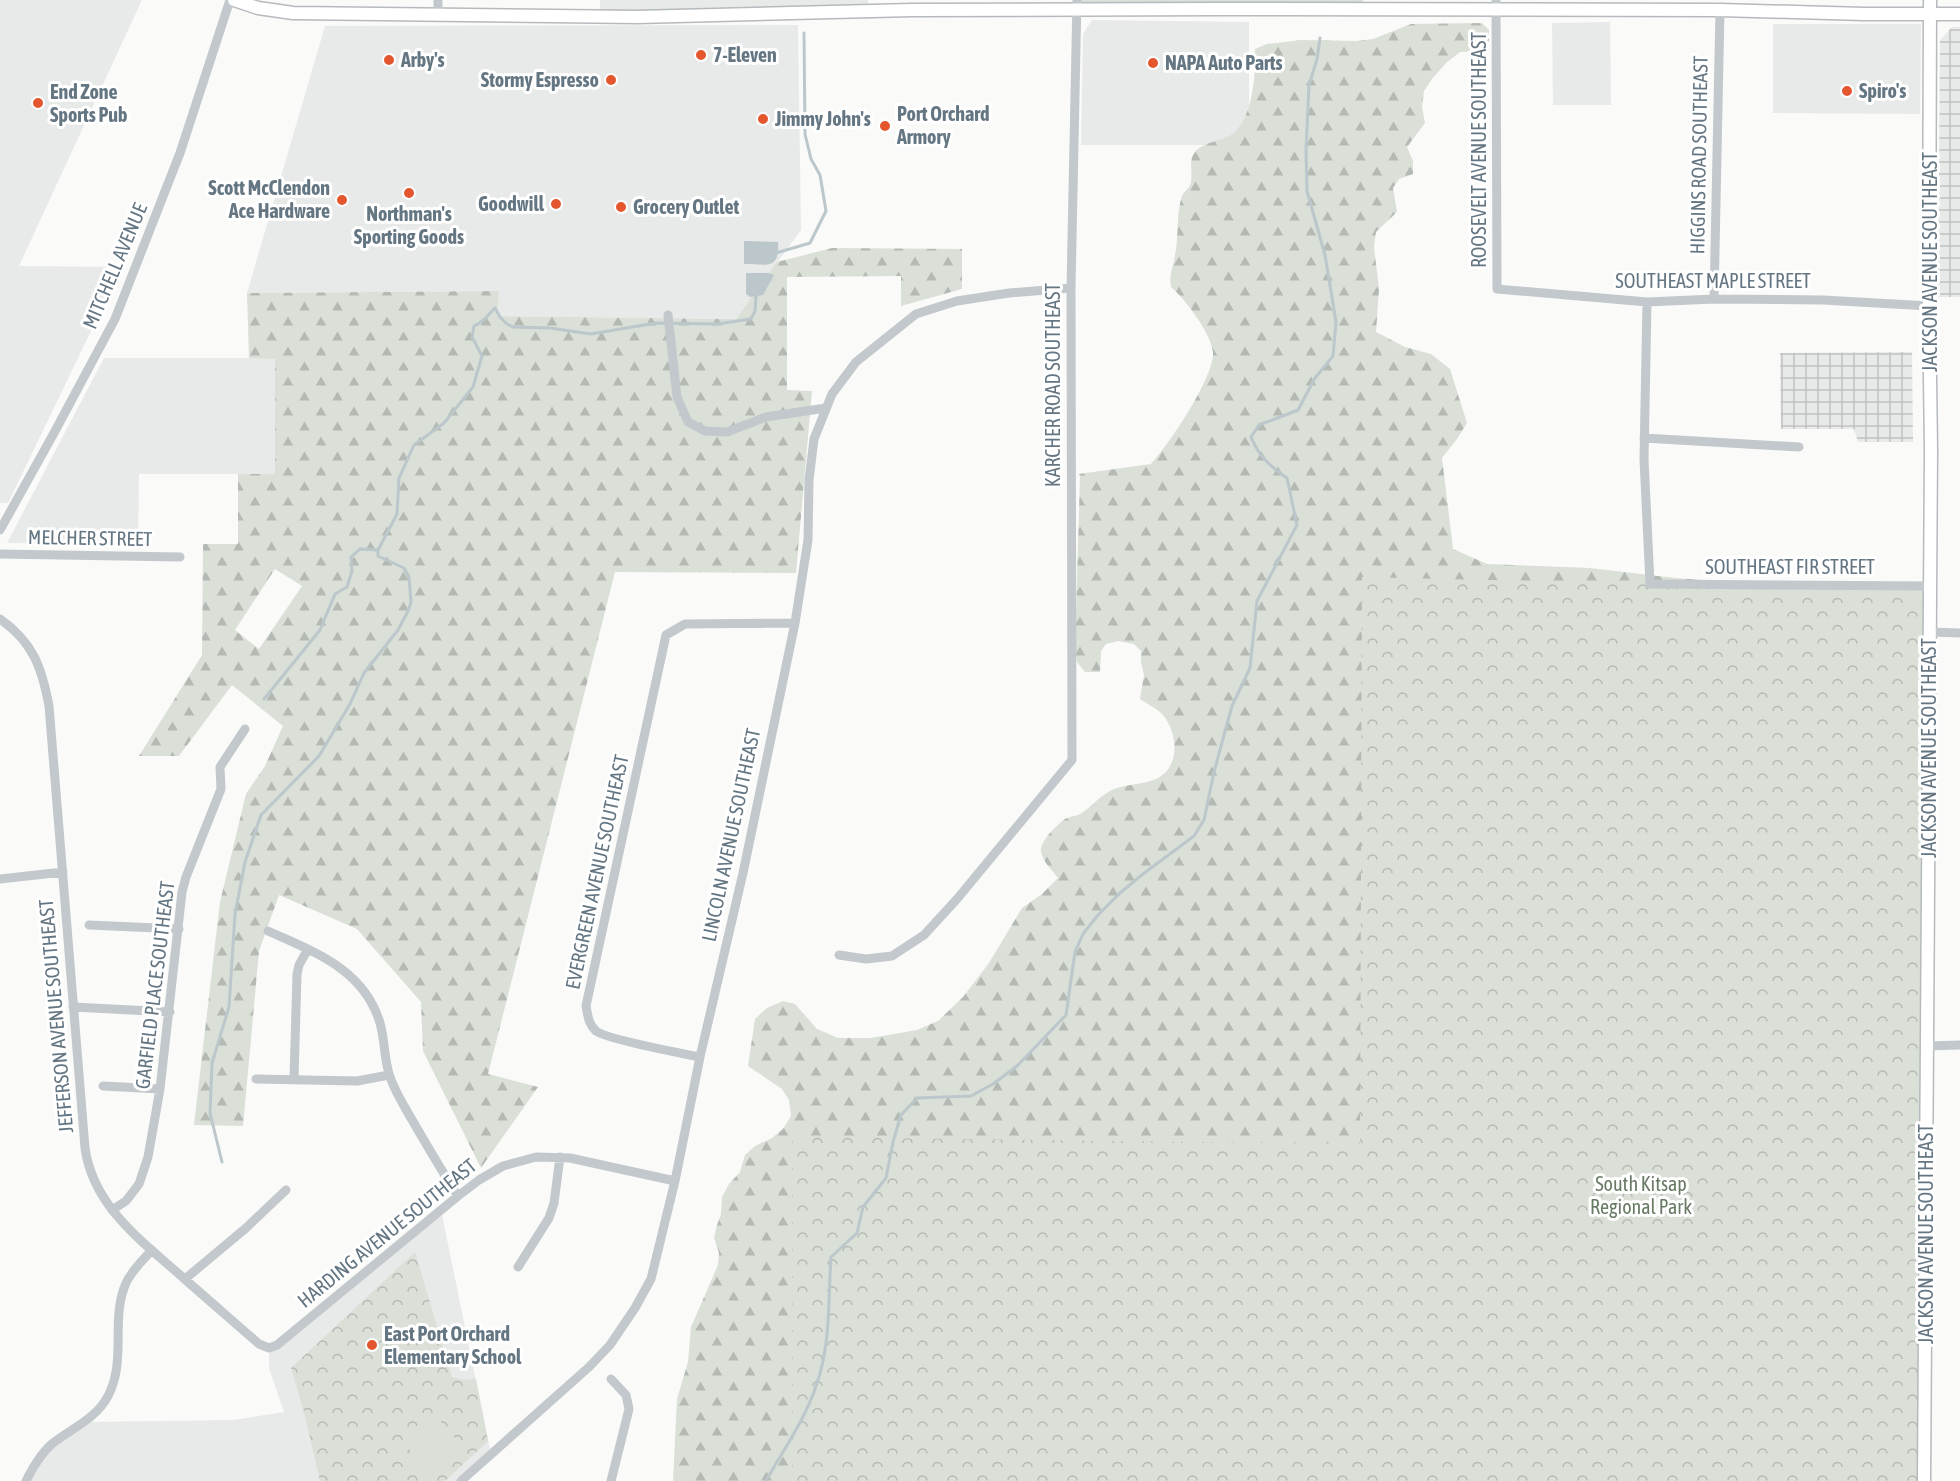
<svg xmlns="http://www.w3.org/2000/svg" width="1960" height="1481" font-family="'Asap Condensed',sans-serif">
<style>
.built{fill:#e8e9e9}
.industrial{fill:url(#industrial-grid)}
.forest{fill:url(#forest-firs);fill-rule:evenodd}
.park{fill:url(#park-crowns)}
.pitch{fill:#dadfd7}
.water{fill:#bbc7cb}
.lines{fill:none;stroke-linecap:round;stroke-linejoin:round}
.stream{stroke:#bbc7cb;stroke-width:3}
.major-casing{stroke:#b5babe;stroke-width:15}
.minor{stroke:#c3c8cc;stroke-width:9}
.major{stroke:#fff;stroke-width:12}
.poi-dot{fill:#e4572e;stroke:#fff;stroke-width:2}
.labels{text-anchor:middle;stroke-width:6;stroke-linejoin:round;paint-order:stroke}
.poi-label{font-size:20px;font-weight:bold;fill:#657683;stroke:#fff;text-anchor:start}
.street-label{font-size:20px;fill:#657683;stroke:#fff}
.park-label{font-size:20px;fill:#687a64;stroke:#fff}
</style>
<defs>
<pattern id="industrial-grid" width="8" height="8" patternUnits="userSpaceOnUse" patternTransform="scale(1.5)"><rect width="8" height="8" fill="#e8e9e9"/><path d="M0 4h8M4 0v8" fill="none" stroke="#c0c1c2"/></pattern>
<pattern id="forest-firs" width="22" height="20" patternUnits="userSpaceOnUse" patternTransform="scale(1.5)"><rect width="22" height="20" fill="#dadfd7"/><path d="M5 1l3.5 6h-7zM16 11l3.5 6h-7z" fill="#b4b9b4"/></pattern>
<pattern id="park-crowns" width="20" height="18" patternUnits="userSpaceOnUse" patternTransform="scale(1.5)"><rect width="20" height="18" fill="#dadfd7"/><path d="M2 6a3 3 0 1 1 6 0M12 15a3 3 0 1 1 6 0" fill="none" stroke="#b4b9b4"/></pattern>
</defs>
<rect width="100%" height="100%" fill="#fafaf8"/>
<path class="built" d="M0 0H142L19 266 122 267 8 503H0Z
M600 0H868V11L600 17Z
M1092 20 1249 22V145H1081L1083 34Z
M1610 22 1611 105H1553L1552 23Z
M1773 24H1921L1920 114 1773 113Z
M798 25 801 230 736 319 497 316 498 291 247 293 325 26Z
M104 358H275V474H139L138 544 7 543Z
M441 1210 491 1454 461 1481H26L51 1445 86 1422 234 1420 284 1412 269 1368V1348Z"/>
<path class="industrial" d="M1952 27H1960V297H1938L1940 40Z
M1912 352 1913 442H1858L1854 429H1781L1780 353Z"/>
<path class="forest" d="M1482 23 1489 30V41L1475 51 1460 52 1446 63 1432 79 1424 91 1422 107 1425 123 1407 147 1413 161V174L1399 179 1393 188 1397 212 1376 232 1374 247 1379 289 1376 332 1405 347 1431 354 1450 369 1467 423 1457 439 1442 458 1453 549 1487 564 1590 568 1675 578 1924 595 1914 1481H673L677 1399 688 1362 691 1327 718 1265 719 1253 714 1238 717 1225 721 1214 722 1197 729 1184 740 1172 745 1155 755 1146 772 1138 783 1129 791 1116 789 1100 782 1089 748 1066 755 1019 767 1008 783 1001 795 1004 817 1029 838 1038H871L917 1030 938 1021 963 997 989 963 1022 908 1042 894 1058 878C1052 870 1042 861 1041 851 1040 841 1057 825 1065 819 1071 816 1078 816 1082 813 1093 805 1100 796 1112 790 1125 784 1142 785 1156 779 1181 767 1178 734 1163 715 1158 709 1147 704 1140 699L1144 675 1141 662V651L1134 644 1118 641 1106 644 1101 651 1100 672H1085L1077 662 1075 649 1080 476 1079 474 1151 464C1169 445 1215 376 1213 352 1211 333 1185 299 1171 287 1169 270 1173 270 1175 255 1179 236 1176 214 1182 196 1184 191 1189 189 1190 185 1194 175 1188 162 1194 153 1203 142 1219 142 1231 135 1253 121 1256 73 1255 49L1267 44 1302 40 1357 41 1373 39 1411 24Z
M832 248 962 249V289L901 306V276L787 277V390L812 391 796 573 615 572 488 1074 538 1087 481 1168 423 1051 421 1002 357 929 279 895 259 951 243 1126 194 1125 220 902 246 794 265 766 283 726 232 685 179 756H139L202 655 203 544H238V474H275V359L249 358 247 293 499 291 497 316 736 319 777 262ZM275 569 302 586 259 649 235 630Z"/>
<path class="park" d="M1077 0H1363V10H1076Z
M1362 577 1650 584 1929 586 1924 1481H792V1137L1360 1144Z
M415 1252 452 1377 465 1380 476 1379 488 1441 445 1481H320L304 1412 291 1368Z"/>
<path class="pitch" d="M434 1414 463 1447 465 1452 463 1456 430 1481 417 1468 410 1450 411 1434 418 1424Z"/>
<path class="water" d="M744 241 778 242C780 271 766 264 744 264Z
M746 273H768L774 275 763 295 750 297 746 294Z"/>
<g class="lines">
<path class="stream" d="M776 253 810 243 826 211 820 175 811 159 805 134 804 33
M264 699 320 630 335 594 347 587 352 571 351 557 360 549 378 550
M222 1162 210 1113 212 1063 229 1007 235 914 245 862 261 815 319 756 350 704 364 673 398 630 408 611 411 602 409 577 404 568 378 556V550L397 514 399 478 414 445 444 423 473 387 482 356 472 337 474 326C487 320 486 316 495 308L500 317 507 324 513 327 550 328 591 334 656 323 717 324 751 319 755 311 756 295
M766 1481C783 1450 805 1420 816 1386 831 1345 828 1300 831 1257L857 1233 863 1207 886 1178 893 1142 901 1115 917 1098 971 1096 993 1084 1017 1066 1066 1015 1075 952 1083 934 1098 915 1120 893 1143 874 1194 836 1204 820 1214 772 1232 706 1250 668 1257 601 1297 525 1287 478C1269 465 1260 458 1251 437L1259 425 1298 410 1315 378 1333 356 1336 322 1325 255 1307 191 1306 150 1309 85 1317 59 1320 38"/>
<g class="major-casing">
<path id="major" d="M234 0 258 8 293 13 637 17 912 10 1217 9 1720 10 1864 14H1960
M1924 1481 1931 450 1929 306 1930 0"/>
</g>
<path class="minor" d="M1496 0 1497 289 1647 302 1714 299 1823 300 1929 306
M438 16V0
M1714 299 1720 10
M1647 302 1644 459 1650 584 1929 586
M668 315 677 397 688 422 705 431 727 432 766 417 826 408
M1644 438 1799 447
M0 530 54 433 115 319 180 153 230 0
M0 554 180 557
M0 619C33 642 42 668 49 706L85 1148C93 1205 139 1239 179 1274 206 1298 233 1321 259 1344L269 1348 277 1345 458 1196 479 1180 503 1166 536 1157 570 1158 675 1181
M1929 632 1960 633
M0 879 63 872
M89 925 179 929
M268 931C314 952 364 969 380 1023 385 1040 384 1060 390 1077 396 1094 406 1109 415 1125 429 1149 443 1173 458 1196
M839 955 866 959 892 956 924 935 957 899 1072 760 1071 288 1077 0
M73 1007 170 1012
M1927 1046 1960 1045
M700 1057C681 1053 608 1040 596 1031 588 1024 588 1015 586 1006L666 635 685 624 795 623
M256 1079 357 1081 389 1075
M294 1079 297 974 299 965 308 949
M103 1086 160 1089
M112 1210 126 1201 139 1184 148 1157 160 1089 182 892 186 877 221 789 220 767 245 729
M518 1267 549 1218 554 1203 560 1157
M185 1279 246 1228 286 1190
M26 1481C32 1469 42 1452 53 1443 72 1428 96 1419 108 1396 127 1360 110 1319 126 1283 132 1270 143 1260 152 1250
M461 1481 589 1367 610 1345 635 1308 651 1279 675 1181 700 1057 743 873 795 623 808 540 809 480 814 439 832 394 856 362 916 314 957 301 1009 293 1071 288
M611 1481 629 1409 626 1395 611 1379"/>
<use href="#major" class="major"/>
</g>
<g class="poi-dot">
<circle cx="701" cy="55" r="6"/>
<circle cx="389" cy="60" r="6"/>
<circle cx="1153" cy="63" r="6"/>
<circle cx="611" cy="80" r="6"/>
<circle cx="1847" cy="91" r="6"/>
<circle cx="38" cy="103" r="6"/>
<circle cx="763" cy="119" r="6"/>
<circle cx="885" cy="126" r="6"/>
<circle cx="409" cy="193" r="6"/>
<circle cx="342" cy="200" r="6"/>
<circle cx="556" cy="204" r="6"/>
<circle cx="621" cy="207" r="6"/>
<circle cx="372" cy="1345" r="6"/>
</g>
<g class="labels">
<g class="poi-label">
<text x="713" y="62">7-Eleven</text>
<text x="401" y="67">Arby's</text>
<text x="1165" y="70">NAPA Auto Parts</text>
<text x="599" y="87" text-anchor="end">Stormy Espresso</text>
<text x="1859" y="98">Spiro's</text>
<text x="50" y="99">End Zone<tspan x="50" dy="23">Sports Pub</tspan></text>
<text x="897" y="121">Port Orchard<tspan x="897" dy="23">Armory</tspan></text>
<text x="775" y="126">Jimmy John's</text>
<text x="330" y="195" text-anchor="end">Scott McClendon<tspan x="330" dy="23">Ace Hardware</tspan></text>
<text x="544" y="211" text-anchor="end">Goodwill</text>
<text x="633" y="214">Grocery Outlet</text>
<text x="409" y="221" text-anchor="middle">Northman's<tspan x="409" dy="23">Sporting Goods</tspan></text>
<text x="384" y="1341">East Port Orchard<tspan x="384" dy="23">Elementary School</tspan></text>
</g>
<g class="street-label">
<text transform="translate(1479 150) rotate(-90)" y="7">ROOSEVELT AVENUE SOUTHEAST</text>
<text transform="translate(1699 155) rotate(-89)" y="7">HIGGINS ROAD SOUTHEAST</text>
<text transform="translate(1930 262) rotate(-90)" y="7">JACKSON AVENUE SOUTHEAST</text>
<text transform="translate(115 266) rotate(-67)" y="7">MITCHELL AVENUE</text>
<text x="1713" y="288">SOUTHEAST MAPLE STREET</text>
<text transform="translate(1053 385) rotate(-90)" y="7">KARCHER ROAD SOUTHEAST</text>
<text transform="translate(90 538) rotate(1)" y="7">MELCHER STREET</text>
<text x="1790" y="574">SOUTHEAST FIR STREET</text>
<text transform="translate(1929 748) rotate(-90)" y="7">JACKSON AVENUE SOUTHEAST</text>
<text transform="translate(731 835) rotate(-78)" y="7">LINCOLN AVENUE SOUTHEAST</text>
<text transform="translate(597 872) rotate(-78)" y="7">EVERGREEN AVENUE SOUTHEAST</text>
<text transform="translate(155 985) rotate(-83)" y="7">GARFIELD PLACE SOUTHEAST</text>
<text transform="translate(56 1016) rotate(-95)" y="7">JEFFERSON AVENUE SOUTHEAST</text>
<text transform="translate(387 1233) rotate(-39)" y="7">HARDING AVENUE SOUTHEAST</text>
<text transform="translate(1926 1234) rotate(-90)" y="7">JACKSON AVENUE SOUTHEAST</text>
</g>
<g class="park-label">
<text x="1641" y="1191">South Kitsap<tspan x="1641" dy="23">Regional Park</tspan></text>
</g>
</g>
</svg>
